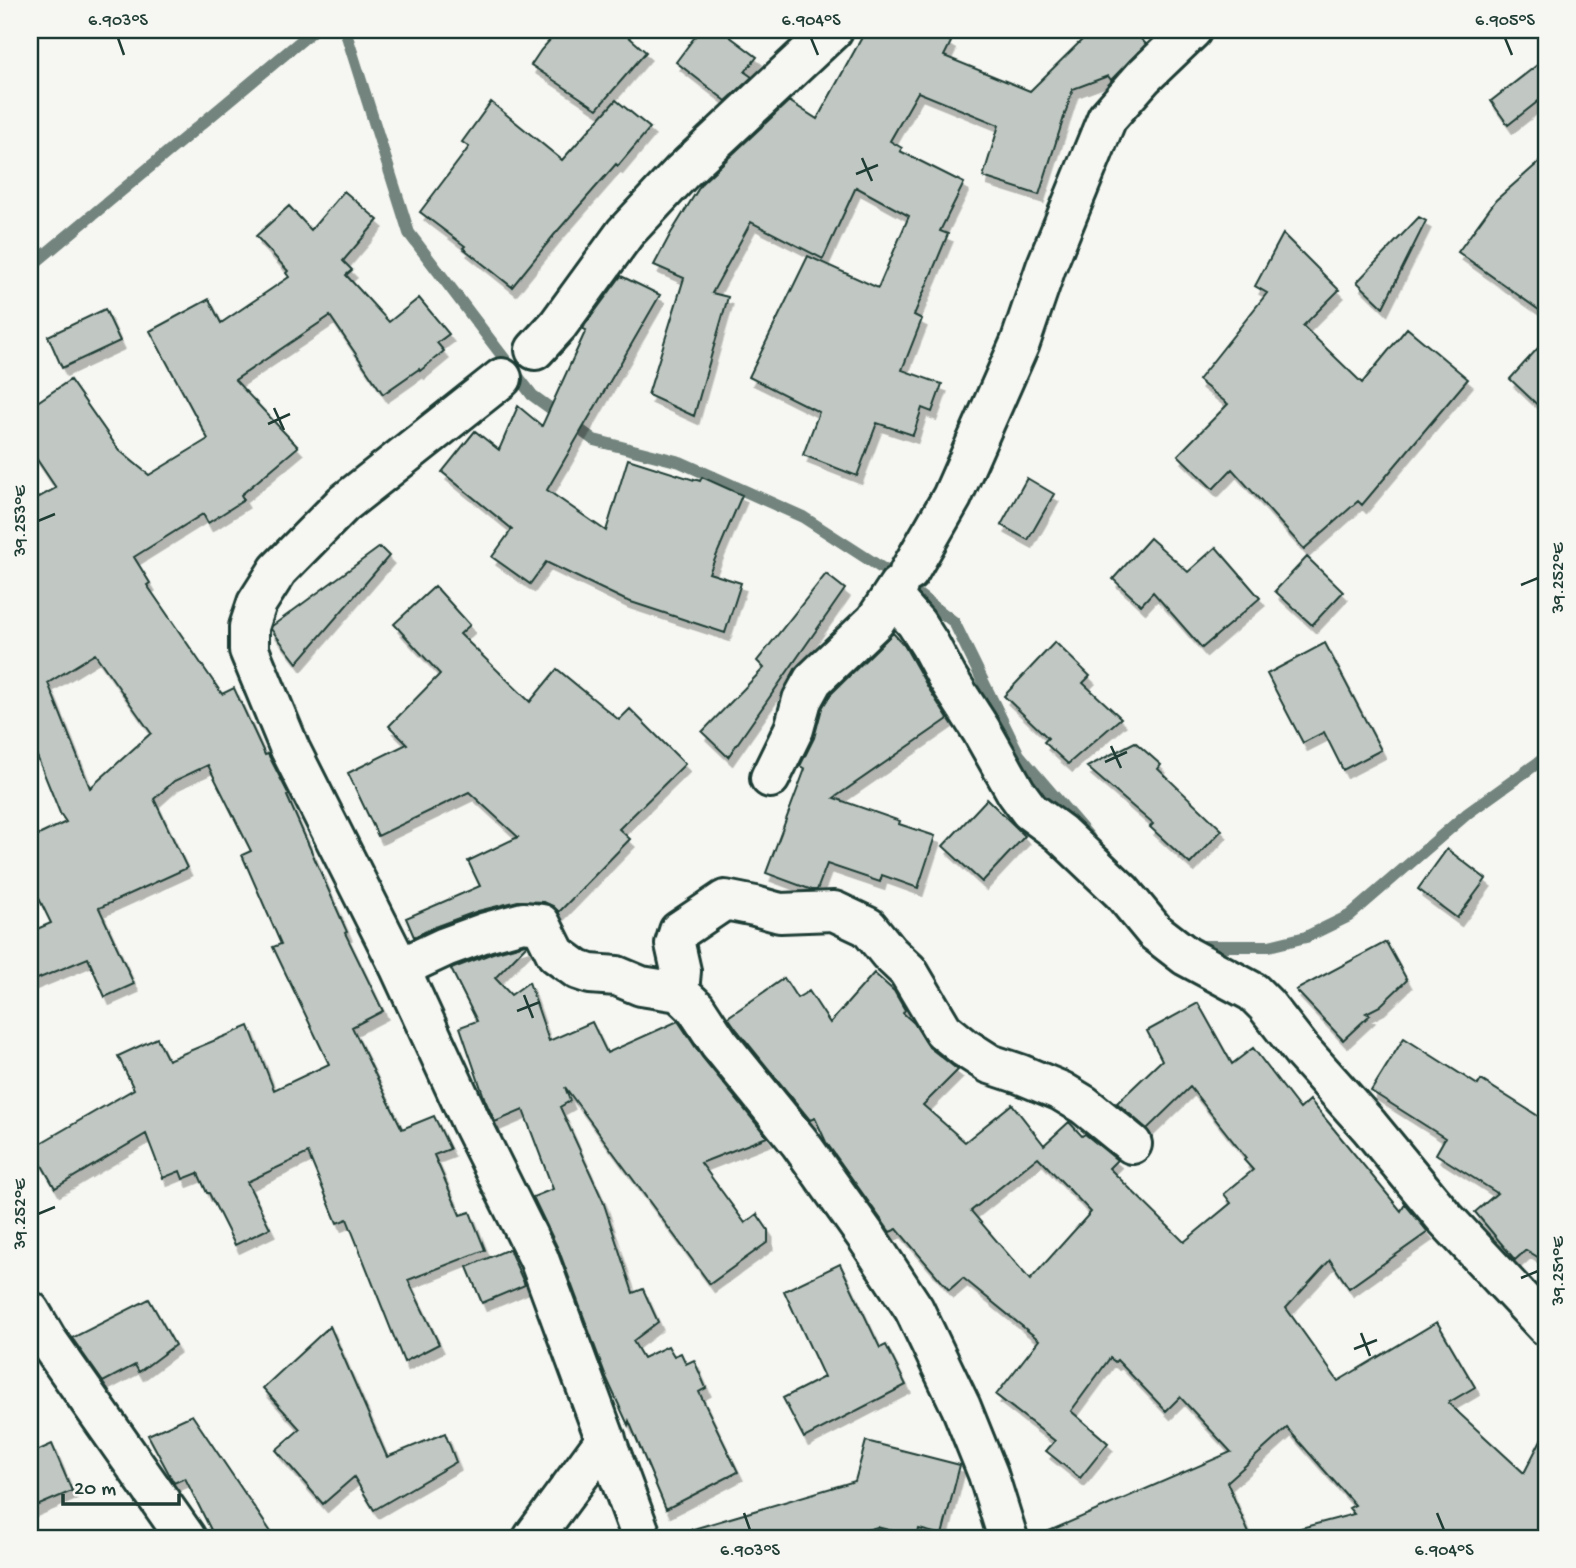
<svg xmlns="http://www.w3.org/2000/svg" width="1576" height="1568" font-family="'Gochi Hand',sans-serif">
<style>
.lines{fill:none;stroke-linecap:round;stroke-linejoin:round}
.stream{stroke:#72847d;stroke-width:12}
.building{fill:#c1c8c3;stroke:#1f3d34;stroke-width:2;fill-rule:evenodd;filter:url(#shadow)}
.minor-casing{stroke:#1f3d34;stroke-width:44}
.minor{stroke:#f6f6f2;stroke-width:38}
.ticks{fill:none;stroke:#1f3d34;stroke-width:2.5}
.neatline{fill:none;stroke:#1f3d34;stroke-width:2.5}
.ticks-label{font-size:18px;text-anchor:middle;fill:#1f3d34}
</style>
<defs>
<filter id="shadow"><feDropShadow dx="4.5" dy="8" stdDeviation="0" flood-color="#0004"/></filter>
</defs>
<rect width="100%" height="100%" fill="#f6f6f2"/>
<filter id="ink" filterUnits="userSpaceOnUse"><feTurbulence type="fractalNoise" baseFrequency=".0143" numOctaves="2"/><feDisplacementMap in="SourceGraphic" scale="14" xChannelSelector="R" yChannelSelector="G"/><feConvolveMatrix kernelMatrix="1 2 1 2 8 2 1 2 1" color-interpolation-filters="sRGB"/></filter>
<g filter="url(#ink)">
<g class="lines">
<path class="stream" d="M345 30 409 233 532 395 594 440 680 462 803 517 891 574 954 622 1019 755 1089 837
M30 267 314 30
M1192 946H1269L1306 937 1349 916 1468 813 1546 757"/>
</g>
<path class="building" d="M559 30H621L646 52 597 109 531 65 541 50Z
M700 30H721L757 57 745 72 752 77 726 101 676 62Z
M866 30H931L951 42 944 56 1030 91 1092 30H1132L1146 44 1111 80 1108 76 1073 89 1039 195 983 177 999 125 918 92 890 141 902 148 900 151 964 183 940 231 948 234 914 315 922 319 902 370 942 384 932 412 922 408 913 435 877 423 857 476 803 455 819 412 749 377 808 256 878 288 909 216 856 187 823 259 751 222 712 293 728 297 694 416 648 395 684 278 654 265 671 233 702 183 789 101 817 119Z
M1546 58V95L1508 125 1491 101Z
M616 100 650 128 618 166 616 164 554 235 512 287 463 248 465 246 420 212 469 147 462 142 491 102 562 160Z
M1546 156V315L1458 252 1496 200Z
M344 191 378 220 343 261 352 270 346 275 389 322 419 298 449 334 437 343 444 351 420 371 419 369 383 394 330 316 235 380 298 447 241 495 244 500 208 523 203 514 134 557 150 583 147 585 222 694 234 688 265 755 268 754 289 795 287 796 347 932 345 933 383 1011 352 1027 402 1129 434 1116 450 1149 434 1155 460 1215 470 1212 485 1250 408 1280 439 1344 404 1362 347 1219 337 1223 308 1153 247 1182 270 1228 235 1245 209 1193H207L198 1173 183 1179 180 1171 163 1178 146 1134 55 1188 32 1148 134 1089 118 1056 157 1038 168 1060 249 1026 274 1090 329 1064 273 947 281 944 242 855 251 851 208 765 174 781 154 799 187 868 99 908 134 984 105 997 88 958 30 982V932L51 923 30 880V839L66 822 60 813 30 739V502L56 488 30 449V407L70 380 119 450 149 475 208 439 150 331 209 299 221 323 289 277 286 273 288 271 256 236 289 206 311 230ZM95 654 151 733 90 788 48 683Z
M1419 217 1426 221 1383 307 1357 282Z
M1283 234 1339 290 1303 326 1362 383 1407 328 1468 379 1362 505 1358 501 1304 549 1232 469 1213 489 1178 455 1228 404 1198 380 1267 293 1255 286Z
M621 276 660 295 547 490 606 531 628 459 694 480V479L700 481 702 477 742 495 709 573 741 583 725 633 625 600 546 562 530 584 492 557 512 529 442 472 475 431 499 450 518 406 542 426 586 330 583 329 585 325Z
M105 309 120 341 62 368 48 336Z
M1546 339V413L1510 379Z
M1027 478 1054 494 1028 540 1001 525Z
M1150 538 1188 572 1216 547 1260 598 1202 648 1153 592 1141 605 1113 579Z
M380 547 389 556 297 663 271 629 272 626Z
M1307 557 1343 592 1312 625 1275 591Z
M826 574 845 589 728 757 702 732 764 668 757 661Z
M435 586 470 625 460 634 530 702 557 669 619 720 630 709 685 764 619 829 630 839 559 912 553 906 544 902 518 901 478 911 437 926 414 937 406 918 480 886 468 861 518 837 469 792 378 836 348 773 407 744 389 726 440 674 394 624Z
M893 633 904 645 929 689 948 719 834 798 900 821 899 824 935 836 918 888 882 875 880 882 827 864 817 890H812L766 873 805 769 800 766 814 738 822 708 831 694Z
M1055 642 1090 676 1083 683 1121 718 1068 764 1044 742 1048 738 1004 696Z
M1325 643 1381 750 1343 770 1324 732 1303 743 1267 674Z
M1135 742 1161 765 1158 769 1222 830 1190 864 1150 827 1153 824 1087 767Z
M987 799 1025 836 982 882 943 846Z
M1447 849 1486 879 1457 918 1418 889Z
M1386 942 1407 980 1380 1006 1366 1013 1370 1015 1343 1040 1296 990Z
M525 944 527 945 495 978 511 995 529 982 549 1041 592 1022 607 1053 678 1021 702 1057 767 1137 701 1163 745 1223 757 1214 768 1230V1242L710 1284 565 1087 570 1101 560 1107 603 1201 633 1293 643 1289 658 1322 633 1341 643 1358 668 1346 674 1356 681 1353 686 1364 694 1360 706 1388 699 1392 738 1472 666 1509 629 1421 628 1425 607 1379 559 1251 533 1197 553 1189 523 1110 495 1122 485 1100 460 1027 477 1021 451 969 493 953Z
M874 973 894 991 905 1010 903 1013 914 1023 929 1047 958 1070 923 1105 965 1142 1012 1104 1044 1145 1069 1122 1082 1136 1085 1134 1117 1160 1109 1168 1184 1242 1231 1203 1224 1194 1253 1170 1244 1160 1246 1158 1190 1087 1147 1129 1117 1103 1162 1060 1147 1031 1198 1003 1232 1064 1253 1048 1300 1109 1310 1100 1401 1211 1405 1204 1428 1232 1349 1288 1330 1260 1286 1308 1338 1381 1437 1322 1475 1387 1448 1403 1524 1473 1546 1430V1538H1302L1301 1528 1354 1514 1349 1508 1355 1505 1287 1428 1227 1482 1251 1538H1033L1231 1452 1180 1397 1166 1411 1117 1360 1115 1362 1110 1358 1071 1411 1108 1443 1080 1478 1046 1451 1055 1441 996 1395 1039 1340 963 1278 949 1290 897 1229 890 1232 826 1142 815 1118 810 1120 737 1030 728 1017 784 978 797 998 809 991 830 1023ZM1038 1157 1091 1212 1030 1280 971 1211Z
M1404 1038 1478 1085 1481 1080 1546 1121V1262L1526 1250 1515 1260 1475 1212 1497 1193 1436 1154 1445 1138 1371 1091Z
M509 1249 525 1285 482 1303 467 1267Z
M840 1264 880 1348 886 1345 906 1385 804 1438 783 1398 824 1377 784 1291Z
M149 1299 175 1345 139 1372 135 1365 103 1382 72 1338Z
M330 1326 387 1457 445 1433 456 1462 374 1510 354 1477 323 1504 276 1450 300 1429 263 1388Z
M192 1415 275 1538H215L185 1478 174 1483 148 1435Z
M866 1441 960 1465 942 1535 919 1529 917 1537 877 1527 840 1538H691L690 1530 855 1481Z
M52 1444 72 1491 30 1509V1454Z"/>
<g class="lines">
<g class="minor-casing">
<path id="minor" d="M535 350 558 325 625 233 682 172 833 30
M502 378 343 504 278 570 257 603 249 627V650L290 749 400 968 471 1122 539 1259 642 1538
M909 572 952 497 1020 343 1046 267 1107 118 1144 76 1192 30
M892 596 916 623 930 645 947 677 981 730 1016 792 1030 811 1060 833 1122 892 1155 932 1186 956 1253 992 1266 1005 1302 1051 1369 1126 1444 1217 1546 1326
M770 778 794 729 802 700 813 680 875 621 898 586
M400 968 445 947 486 932 523 922 541 924 556 954 578 970 590 974 617 976 641 986 679 992 696 1008 719 1043 800 1143 866 1236 914 1309 961 1407 988 1474 1008 1538
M679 992 681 971 675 944 679 931 725 900 755 906 780 913 834 911 868 927 889 953 908 971 943 1030 965 1048 990 1064 1020 1074 1061 1091 1084 1105 1132 1144
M30 1311 47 1340 186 1538
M533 1538 606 1439"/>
</g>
<use href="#minor" class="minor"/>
</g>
</g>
<path class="ticks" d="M118 38 124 55M811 38 818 55M1505 38 1512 55M862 158 872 181M856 174 878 165M274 408 284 430M268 424 290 414M38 521 55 514M1521 585 1538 578M1111 746 1121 768M1105 762 1127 752M524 995 533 1018M517 1011 540 1002M38 1214 55 1207M1521 1278 1538 1271M1361 1333 1370 1356M1354 1349 1377 1340M744 1513 750 1530M1437 1513 1444 1530"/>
<rect width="1576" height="1568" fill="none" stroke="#f6f6f2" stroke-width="77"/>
<path d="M63 1494v10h116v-10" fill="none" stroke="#1f3d34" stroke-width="3.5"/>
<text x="74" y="1494" font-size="21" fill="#1f3d34" stroke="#f6f6f2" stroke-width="5" paint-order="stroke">20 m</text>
<rect x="38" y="38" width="1500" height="1492" class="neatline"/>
<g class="ticks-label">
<text x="118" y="25">6.903°S</text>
<text x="811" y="25">6.904°S</text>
<text x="1505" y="25">6.905°S</text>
<text transform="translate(19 521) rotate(-90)" y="6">39.253°E</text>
<text transform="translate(1557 578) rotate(-90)" y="6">39.252°E</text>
<text transform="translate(19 1214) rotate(-90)" y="6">39.252°E</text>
<text transform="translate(1557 1271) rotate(-90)" y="6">39.251°E</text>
<text x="750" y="1555">6.903°S</text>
<text x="1444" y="1555">6.904°S</text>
</g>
</svg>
